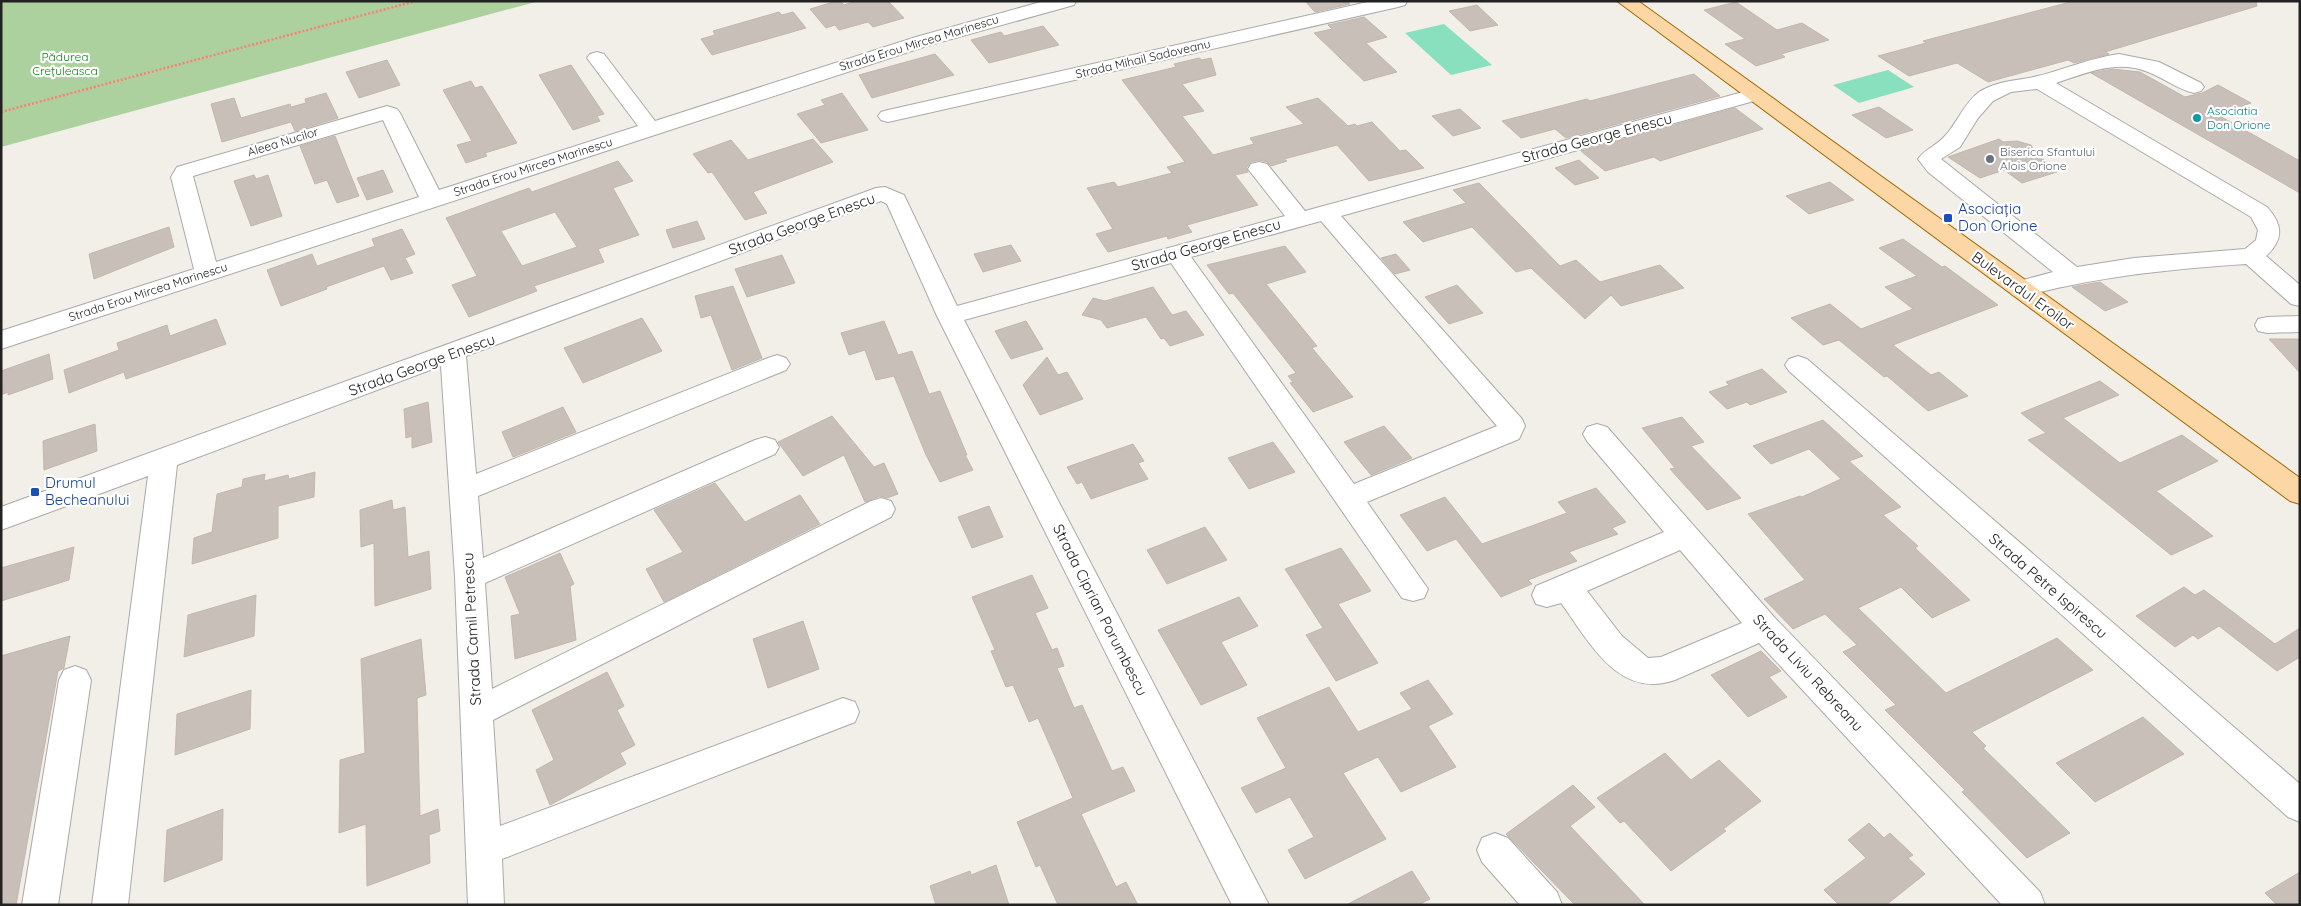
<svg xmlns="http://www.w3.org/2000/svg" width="2301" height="906" font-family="Quicksand,sans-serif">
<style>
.forest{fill:#add19e}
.pitch{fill:#88e0be}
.building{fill:#c7bfb8;stroke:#c4b6ab;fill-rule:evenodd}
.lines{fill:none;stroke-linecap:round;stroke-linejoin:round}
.minor-casing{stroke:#a9a9a9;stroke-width:2}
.major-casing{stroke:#a06b00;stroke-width:2}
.path{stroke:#fa8072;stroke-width:2.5;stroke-dasharray:2 2;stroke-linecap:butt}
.minor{fill:#fff;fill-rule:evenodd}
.major{fill:#fcd6a4;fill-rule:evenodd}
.culture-dot{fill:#0f9aa8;stroke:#fff;stroke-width:2}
.worship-dot{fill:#6b7280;stroke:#fff;stroke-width:2}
.transit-dot{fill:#1a4fb4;stroke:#fff;stroke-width:2}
.labels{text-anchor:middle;stroke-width:4.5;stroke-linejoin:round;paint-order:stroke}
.far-street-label{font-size:12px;fill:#222;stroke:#fff}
.far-park-label{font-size:12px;fill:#0c8416;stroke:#fff}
.far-culture-label{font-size:12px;fill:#0d838f;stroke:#fff;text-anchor:start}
.far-worship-label{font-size:12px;fill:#5b616d;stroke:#fff;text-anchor:start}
.street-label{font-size:15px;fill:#222;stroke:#fff}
.transit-label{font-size:15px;fill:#164399;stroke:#fff;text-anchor:start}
</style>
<rect width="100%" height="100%" fill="#f2efe9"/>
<path class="forest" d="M1 1H539L1 147Z"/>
<path class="pitch" d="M1444 24 1492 65 1451 75 1405 33Z
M1888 70 1914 87 1859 103 1833 85Z"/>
<path class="building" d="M837 1H840L844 5 856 1H888L904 18 873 27 868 22 839 30 835 25 826 28 810 9Z
M1305 1H1347L1350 4 1315 12Z
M2074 1H2256L2257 6 2105 52 2109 54 2074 63 2068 60 1988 82 1957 63 1909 76 1878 56 1926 43 1923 41Z
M1736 2 1777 30 1802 23 1829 40 1781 54 1785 57 1756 66 1725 44 1745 39 1704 10Z
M1477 5 1498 25 1470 31 1449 11Z
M779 12 782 15 793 12 806 28 712 55 701 39 715 35 713 31Z
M1364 17 1387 37 1366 43 1397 72 1364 81 1314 33 1332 29 1328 25Z
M1043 26 1059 45 989 63 971 40 1001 32 1004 36Z
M935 54 954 75 872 98 859 75Z
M1199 58 1202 60 1211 58 1216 75 1182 84 1204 111 1182 116 1213 155 1254 144 1250 138 1304 124 1286 107 1318 98 1348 126 1355 124 1357 126 1372 122 1400 151 1406 150 1424 168 1369 181 1337 145 1284 159 1287 161 1271 166 1267 162 1259 160 1251 162 1246 168 1248 172 1235 175 1258 205 1187 225 1192 232 1168 239 1167 236 1108 252 1096 234 1113 229 1087 188 1114 182 1118 187 1172 173 1167 167 1185 162 1122 80 1176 67 1174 64Z
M387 60 400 85 359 98 346 72Z
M571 65 604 114 597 116 600 121 573 130 539 75Z
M2113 69 2140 72 2185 97 2202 93 2218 85 2251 103 2218 115 2300 161V193L2091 73Z
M1694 74 1720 96 1566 138 1555 129 1521 138 1502 121 1587 99 1590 101Z
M471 81 475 88 482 86 517 143 485 153 487 156 466 163 457 145 472 141 443 90Z
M326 93 338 118 295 131 291 122 222 142 211 104 234 98 241 118 290 104 291 107 306 103 305 99Z
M842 93 868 130 821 143 797 114 825 105 821 100Z
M1879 107 1913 130 1886 138 1852 115Z
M1735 108 1763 129 1660 161 1654 157 1605 171 1581 151Z
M1460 109 1481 128 1453 136 1432 116Z
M335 136 359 196 337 203 327 180 315 184 300 146Z
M813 139 833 162 753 192 767 213 745 220 712 172 708 173 693 154 731 140 748 160Z
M1999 139 2003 142 2017 141 2031 145 2038 156 2060 171 2022 183 2004 170 1980 178 1948 157Z
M1579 160 1599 178 1575 185 1555 168Z
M618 161 633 181 613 188 639 235 598 249 604 262 534 286 537 291 469 317 452 285 477 276 446 218 529 188 532 192ZM555 212 577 247 522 266 501 231Z
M383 170 393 192 367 200 357 178Z
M254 175 256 179 268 175 282 216 251 226 234 181Z
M1830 182 1854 200 1809 214 1786 196Z
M1479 183 1560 266 1576 260 1600 282 1660 265 1684 288 1621 306 1611 295 1585 319 1531 268 1516 272 1472 227 1423 242 1403 222 1466 203 1453 190Z
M697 221 705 239 673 248 666 230Z
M169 227 174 247 94 279 89 254Z
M402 229 415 254 405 258 413 273 391 280 384 266 326 287 327 289 281 306 267 270 312 254 317 266 375 246 372 239Z
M1903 239 1942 267 1945 266 1998 305 1893 345 1931 375 1939 372 1968 396 1928 411 1887 376 1884 377 1839 340 1823 345 1791 318 1830 304 1861 329 1913 309 1885 287 1917 276 1879 248Z
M1011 245 1021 261 983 272 974 254Z
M1285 246 1306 272 1266 284 1317 346 1312 348 1353 397 1313 412 1290 383 1293 382 1288 376 1296 373 1233 293 1229 294 1207 265Z
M1396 254 1410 270 1395 274 1381 258Z
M782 255 795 283 747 297 735 269Z
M2100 282 2128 302 2105 311 2072 287Z
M1457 285 1483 313 1449 324 1425 297Z
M733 286 762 358 732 370 711 315 701 318 695 296Z
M1153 287 1172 315 1186 311 1204 335 1170 346 1164 338 1161 339 1146 317 1107 328 1101 320 1082 315 1093 298 1105 301Z
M642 318 662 351 583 383 564 348Z
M216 319 226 344 126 379 124 372 69 393 64 370 119 350 117 343 167 325 170 336Z
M884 321 898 355 912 351 929 394 940 391 967 455H965L973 470 940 482 926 455 894 376 876 380 865 350 849 355 841 333Z
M1026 321 1043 349 1011 359 995 331Z
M2269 339H2300V373Z
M49 354 53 379 8 395V392L1 395V371Z
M1047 357 1058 375 1067 372 1083 399 1040 415 1023 385Z
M1762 369 1787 392 1750 405 1747 402 1727 409 1709 392 1729 385 1726 382Z
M2100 381 2119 395 2063 418 2120 463 2182 435 2218 461 2156 491 2213 536 2171 555 2028 440 2046 433 2021 413Z
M428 402 432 442 412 448V436L406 438 404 409Z
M563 407 576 432 513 457 502 432Z
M832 416 874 467 884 463 898 494 887 498 880 496 865 502 844 455 803 476 778 442Z
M1682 417 1704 442 1691 446 1741 498 1707 510 1670 469 1675 468 1642 428Z
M1823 420 1863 456 1849 461 1901 507 1883 515 1918 546 1915 548 1970 600 1932 618 1901 587 1858 608 1946 693 2057 638 2093 670 1972 732 1986 746 1983 748 2070 833 2027 858 1962 792 1965 790 1885 710 1896 705 1843 652 1857 645 1825 614 1793 629 1764 599 1805 580 1748 514 1800 496 1802 497 1841 479 1809 449 1771 464 1753 446Z
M95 424 97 451 44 470 43 441Z
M1384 426 1412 458 1371 475 1344 442Z
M1273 442 1295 472 1249 489 1228 458Z
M1133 444 1144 461 1138 463 1148 479 1091 499 1082 482 1077 484 1067 467Z
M315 472 314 497 278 506V538L192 564 194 538 212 532 217 494 242 487 243 479 265 474 264 481 288 475 289 479Z
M715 483 745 522 800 495 820 524 664 602 646 569 683 552 654 510Z
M1596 488 1626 522 1612 528 1618 534 1569 552 1577 561 1528 580 1532 584 1501 597 1456 539 1427 551 1400 515 1445 497 1482 544 1567 513 1558 502Z
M392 500 393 510 405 507 408 557 429 551 431 589 375 606 374 543 361 547 360 510Z
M989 506 1003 537 972 548 958 517Z
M1205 527 1227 560 1167 584 1147 550Z
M74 547 69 580 1 601V568Z
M1341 548 1371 591 1338 604 1378 663 1336 681 1306 635 1323 628 1285 569Z
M560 553 574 584 570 586 576 640 515 659 511 616 520 614 505 577Z
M1032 575 1048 608 1035 613 1052 650 1057 648 1064 666 1057 668 1074 708 1082 705 1112 771 1123 767 1135 791 1081 814 1116 887 1126 882 1138 905H1058L1040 865 1036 867 1017 822 1073 798 1038 718 1029 722 1013 685 1006 687 991 651 995 650 972 597Z
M2184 587 2195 595 2204 590 2275 644 2300 628V657L2277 671 2219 626 2198 639 2193 635 2175 647 2136 616Z
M256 595 254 636 184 657 188 615Z
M1239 597 1258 626 1221 642 1247 685 1201 705 1158 630Z
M803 621 819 669 768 688 753 639Z
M70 636 64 668 58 671 16 905H1V656Z
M421 639 426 695 417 698 420 816 438 809 440 831 429 835 430 863 367 886 366 824 339 833 340 760 365 753 361 659Z
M1761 651 1781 671 1769 677 1787 697 1748 717 1711 675Z
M607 672 624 706 617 710 635 745 620 753 626 764 550 805 536 770 554 760 532 710Z
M1428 680 1453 714 1428 726 1456 767 1401 792 1378 757 1343 773 1386 839 1305 879 1288 850 1314 837 1290 797 1256 813 1241 788 1286 768 1257 718 1329 687 1358 732 1412 709 1400 693Z
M251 690 250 729 175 755 177 714Z
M2143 717 2184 754 2095 802 2056 763Z
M1665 753 1691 780 1719 760 1761 801 1723 829 1726 831 1671 871 1624 821 1620 823 1597 798Z
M1573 785 1595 807 1570 826 1645 905H1575L1506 834Z
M223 809 222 860 164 882 167 830Z
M1869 823 1884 838 1890 833 1913 855 1908 858 1925 874 1886 905H1839L1824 890 1866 858 1848 840Z
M996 865 1009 905H936L930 886 970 871 971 875Z
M1412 871 1430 899 1418 905H1346Z
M2300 872V905H2277L2265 893Z"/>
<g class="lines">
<g class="minor-casing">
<path id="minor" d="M1044 1H1076L1074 5 930 45 1 349V331L194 269 171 177 177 167 387 106 397 109 400 113 439 190 638 126 587 58 590 54 597 52 604 54 655 121 916 37ZM383 120 419 197 216 262 193 176Z
M1372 1H1407L1405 5 1398 7 888 122 881 120 878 116 881 112 888 110Z
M2119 54 2159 62 2201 83 2204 87 2201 91 2194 93C2177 89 2164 78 2148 72 2117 59 2086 73 2056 83L2267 207C2283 225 2284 239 2266 256L2300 285V306L2291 304 2246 264C2169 269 2095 277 2021 297L2012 295 2009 289 2012 283 2053 272 1928 172 1918 159C1925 149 1936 146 1944 137 1957 124 1963 104 1979 92 1998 80 2018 81 2038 76 2065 69 2091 58 2119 54ZM2037 89 2251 217 2258 230 2256 240 2245 249 2134 258 2077 267 1941 159 1960 147 1978 118 1993 101 2011 92Z
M1754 89 1761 91 1764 95 1761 99 1341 216 1522 419 1525 426 1519 439 1367 502 1428 589 1424 598 1413 601 1402 598 1171 263 964 320 1269 905H1232L937 316 887 204 881 201 466 356 476 474 768 358 777 355 786 358 790 364 786 370 478 496 483 558 755 440 765 437 775 440 779 447 775 454 485 583 492 689 871 501 881 498 891 501 895 509 891 517 493 720 500 826 843 698 855 702 859 712 855 722 502 859 504 905H468L455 577 441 366 177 465 128 905H92L148 476 1 530V507L876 188 885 187 904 195 957 306 1285 216 1248 169 1251 164 1259 162 1267 164 1305 211ZM1321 221 1497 426 1354 484 1191 257Z
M2300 316V332L2267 333 2258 331 2255 325 2258 319 2267 317Z
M1798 356 1807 359 2300 784V822L2288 817 1789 371 1785 365 1789 359Z
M1597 424 1607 427 1775 618 2040 892 2045 905H2002L1759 643 1675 680C1618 700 1589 641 1561 603L1547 607 1536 604 1532 595 1536 586 1664 532 1587 441 1583 434 1587 427ZM1680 550 1742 623 1661 657 1648 658 1622 636 1587 591Z
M75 666 86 670 91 680 58 905H22L59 680 64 670Z
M1495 833 1508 838 1557 892 1562 905H1520L1482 862 1477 850 1482 838Z"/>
</g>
<g class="major-casing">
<path id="major" d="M1617 1H1638L2300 478V504L2290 501Z"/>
</g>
<path class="path" d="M1 112 416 1"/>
<use href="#minor" class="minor"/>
<use href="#major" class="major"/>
</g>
<circle class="culture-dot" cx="2197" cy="118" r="5"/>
<circle class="worship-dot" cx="1990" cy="159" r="5"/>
<g class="transit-dot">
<rect x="1943" y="213" width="10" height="10" rx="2.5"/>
<rect x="30" y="487" width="10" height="10" rx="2.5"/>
</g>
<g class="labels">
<g class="far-street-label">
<text transform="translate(919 43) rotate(-17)" y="4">Strada Erou Mircea Marinescu</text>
<text transform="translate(1143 59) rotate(-13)" y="4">Strada Mihail Sadoveanu</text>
<text transform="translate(283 142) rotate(-17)" y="4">Aleea Nucilor</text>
<text transform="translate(533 167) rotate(-18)" y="4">Strada Erou Mircea Marinescu</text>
<text transform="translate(148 292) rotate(-18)" y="4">Strada Erou Mircea Marinescu</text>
</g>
<g class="far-park-label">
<text x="65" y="61">Pădurea<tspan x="65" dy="14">Crețuleasca</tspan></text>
</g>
<g class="far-culture-label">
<text x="2207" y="115">Asociatia<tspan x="2207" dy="14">Don Orione</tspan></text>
</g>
<g class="far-worship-label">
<text x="2000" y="156">Biserica Sfantului<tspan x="2000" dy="14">Alois Orione</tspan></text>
</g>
<g class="street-label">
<text transform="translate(1597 138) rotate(-15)" y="5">Strada George Enescu</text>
<text transform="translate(802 224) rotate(-20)" y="5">Strada George Enescu</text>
<text transform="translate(1206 245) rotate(-16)" y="5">Strada George Enescu</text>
<text transform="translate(2023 291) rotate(36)" y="5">Bulevardul Eroilor</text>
<text transform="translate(422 365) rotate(-20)" y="5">Strada George Enescu</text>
<text transform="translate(2048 586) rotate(41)" y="5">Strada Petre Ispirescu</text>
<text transform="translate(1100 610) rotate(63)" y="5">Strada Ciprian Porumbescu</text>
<text transform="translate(472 629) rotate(-93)" y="5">Strada Camil Petrescu</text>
<text transform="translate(1808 673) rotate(47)" y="5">Strada Liviu Rebreanu</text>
</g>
<g class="transit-label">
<text x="1958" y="214">Asociația<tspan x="1958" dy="17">Don Orione</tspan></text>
<text x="45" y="488">Drumul<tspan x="45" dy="17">Becheanului</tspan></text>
</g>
</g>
<rect width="2301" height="906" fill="none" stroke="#222222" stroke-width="5"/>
</svg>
